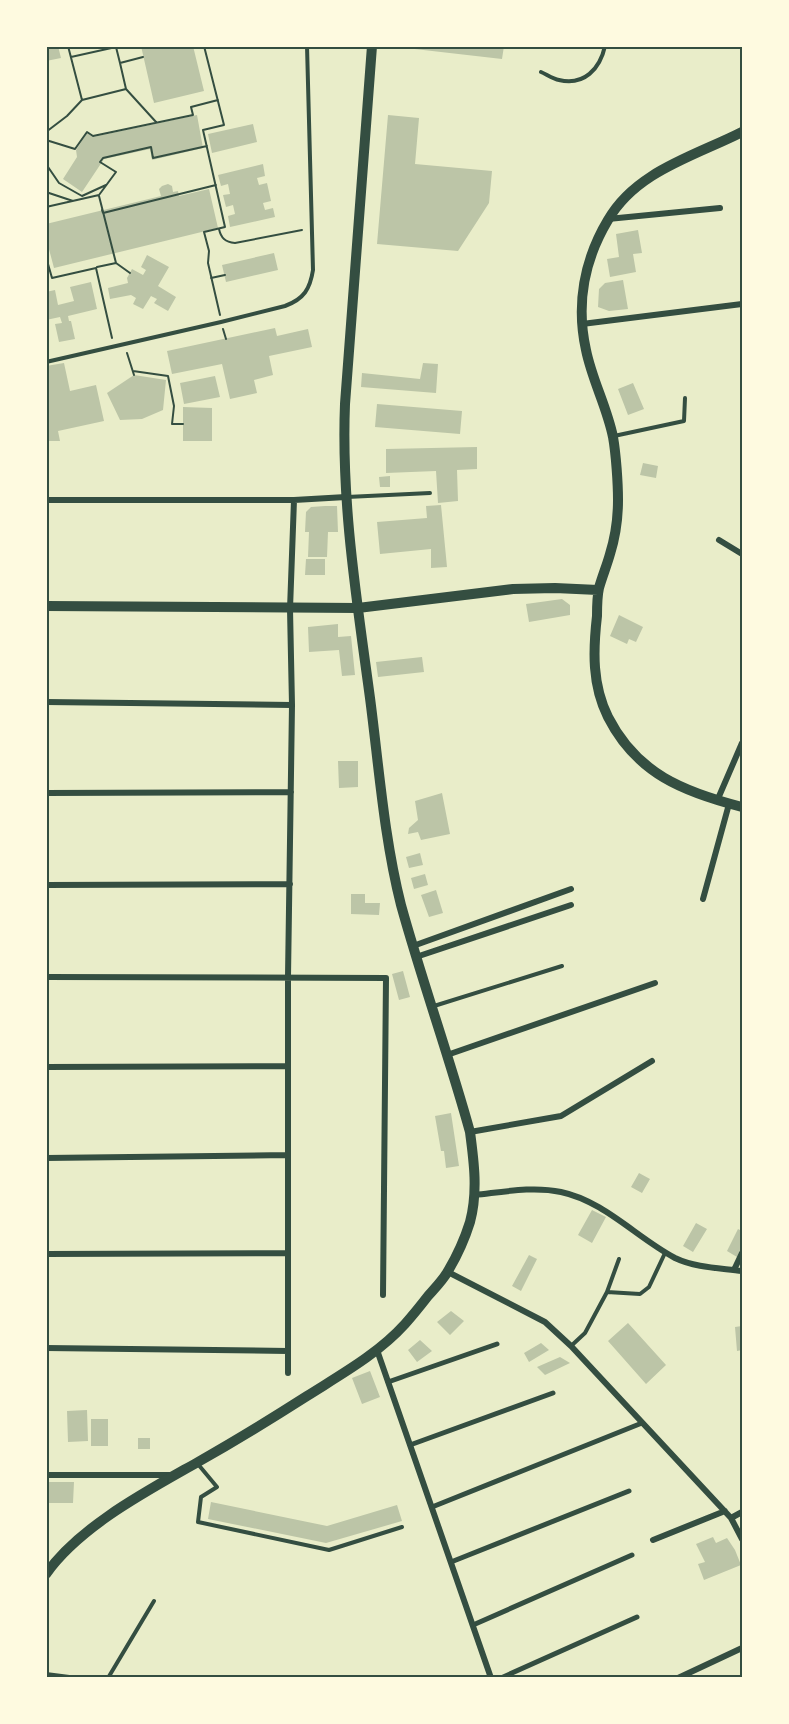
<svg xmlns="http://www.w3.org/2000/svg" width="789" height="1724" font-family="Lora,serif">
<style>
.building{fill:#bcc5a7}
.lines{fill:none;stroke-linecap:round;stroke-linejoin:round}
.path{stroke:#344e41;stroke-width:2}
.service{stroke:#344e41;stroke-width:4}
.pedestrian{stroke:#344e41;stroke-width:5}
.minor{stroke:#344e41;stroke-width:6}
.tertiary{stroke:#344e41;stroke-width:10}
.neatline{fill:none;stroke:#344e41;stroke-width:2}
</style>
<rect width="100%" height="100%" fill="#e9edc9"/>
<path class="building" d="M46 46H58L61 58 46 61Z
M141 46H193L204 91 154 103Z
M406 46H504L502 59 406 48Z
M197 115 203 148 152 160 150 149 104 159 82 192 63 179 77 157 76 150 87 133 93 137Z
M388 115 419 118 415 164 492 171 489 203 458 251 377 244Z
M253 124 257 142 212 153 208 134Z
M263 164 265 176 257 178 259 185 267 183 271 201 263 203 265 210 273 208 275 217 230 227 228 216 235 214 233 205 226 207 223 195 230 194 228 184 221 186 218 175Z
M168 184 172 186 173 192 178 191 179 196 209 189 218 228 54 268 46 238V224L161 196 159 189 162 186Z
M638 230 642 253 633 254 636 272 610 277 607 259 619 257 616 234Z
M274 253 278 270 226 282 222 265Z
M147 255 169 267 158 286 176 297 168 311 154 303 157 299 151 296 143 309 133 304 136 298 131 295 110 299 108 288 128 283 127 278 132 269 143 275 146 270 141 267Z
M623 280 628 309 609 311 598 307 599 289 605 283Z
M91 282 97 309 68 316 69 321H71L75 339 59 342 55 324 62 323 60 317 46 320V292L55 290 58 305 74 301 70 287Z
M275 328 277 336 308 329 312 347 269 356 273 375 254 380 257 393 230 399 222 364 172 374 167 351Z
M64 363 70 391 96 385 104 421 58 431 60 441H46V366Z
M423 363 438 364 436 393 361 387 362 373 420 379Z
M134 375 166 380 163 410 142 419 120 420 107 393Z
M215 376 220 397 184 404 180 383Z
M633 383 644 409 628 415 618 389Z
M377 404 462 411 460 434 375 427Z
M183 407 212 408V441H183Z
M477 447V469L457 470 458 501 438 503 436 471 386 473V449Z
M643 463 658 466 656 478 640 475Z
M390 476V487H380L379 477Z
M441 505 447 567 431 568V549L380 554 377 522 427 518 426 506Z
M325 506H337L338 532H328L327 557H308L309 532H305L306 512 311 507Z
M306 559H325V575H305Z
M562 599 570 605V615L529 622 526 604Z
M619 615 643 627 636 642 629 639 627 644 610 636Z
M338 624V637L351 636 355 675 342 676 339 650 309 652 308 627Z
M422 657 424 672 378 677 376 662Z
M338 761H358V787L339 788Z
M442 793 450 834 421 840 418 832 408 834 409 828 418 820 415 801Z
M420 853 423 865 409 868 406 857Z
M425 874 428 885 414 889 411 878Z
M436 890 443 913 429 917 421 895Z
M351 894H365V903H380L379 915 351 914Z
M403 971 410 997 399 1000 392 974Z
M451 1113 459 1166 446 1168 444 1151H441L435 1116Z
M639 1173 650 1179 642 1193 631 1187Z
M592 1210 606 1217 592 1243 578 1235Z
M696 1223 707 1229 693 1252 683 1246Z
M738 1229 742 1231V1247L737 1257 727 1251Z
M529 1255 537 1259 521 1291 512 1286Z
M451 1311 464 1321 450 1335 437 1322Z
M628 1323 666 1365 646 1384 608 1341Z
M742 1326V1350L737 1351 735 1327Z
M420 1340 432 1351 417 1362 408 1350Z
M541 1343 549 1350 529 1362 524 1353Z
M560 1357 570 1363 545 1375 537 1367Z
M370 1371 380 1397 362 1404 352 1378Z
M87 1410 88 1441 68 1442 67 1411Z
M91 1419H108V1446H91Z
M138 1438H150V1449H138Z
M46 1482H74L73 1503H49V1509L46 1510Z
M211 1502 327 1526 397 1505 402 1521 326 1543 208 1519Z
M713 1537 716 1543 727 1538 735 1550 741 1565 704 1580 698 1564 705 1562 696 1544Z"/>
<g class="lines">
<path class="path" d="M204 46 224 125 203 130 225 227 204 232 209 251 208 263 220 315
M71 57 116 47 120 63
M126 89 156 122
M82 100 126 89 120 63 143 57
M193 115 191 107 218 100
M46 132 67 116 82 100 68 46
M46 140 75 149
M75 149 87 132 93 136 193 115
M46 164 59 183 82 196 106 185
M46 192 73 201
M99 196 116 263
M46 207 99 195 116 172 100 162 103 158 151 147 153 158 207 146
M102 210 103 213 216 185
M219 229C221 238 225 242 235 243L302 230
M46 257 52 278 96 268 112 338
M97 267 116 263 130 273
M211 278 225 275
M223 329 226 339
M127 353 134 375
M133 371 168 376 174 406 172 424H183"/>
<path class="service" d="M541 72C546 74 553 79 559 80 584 86 600 69 605 46
M46 362 221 322 285 306C304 299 310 289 313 270L307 46
M614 436 684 421 685 398
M347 497 430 493
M434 1006 562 966
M607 1292 619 1259
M571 1346 585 1333 607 1292 640 1294 649 1287 665 1253
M197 1463 217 1487 201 1497 198 1522 329 1550 402 1527
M46 1674 77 1678
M108 1678 154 1601"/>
<path class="pedestrian" d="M388 1382 497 1344
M410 1445 553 1393
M432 1507 642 1423
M451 1562 629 1491
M473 1625 632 1555
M501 1678 637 1617"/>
<path class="minor" d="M608 219 720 208
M582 324 742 304
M46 500H294L346 497
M719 540 742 554
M46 702 292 705
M46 793 291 792
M717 801 742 743
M46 885 290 884
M703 899 729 804
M413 946 571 889
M416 957 571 905
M46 977 386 978 383 1295
M447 1055 655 983
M46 1067 288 1066
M470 1132 561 1116 652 1061
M46 1158 288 1155
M475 1195C503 1192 533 1186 561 1192 604 1201 637 1238 675 1258 696 1268 720 1268 742 1271
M46 1254 288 1253
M734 1270 742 1253
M448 1272 545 1322 571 1346 731 1518 742 1539
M46 1348 288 1351
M377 1350 491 1678
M288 1373V977L292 705 290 609 294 500
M46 1475H172
M731 1518 742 1512
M653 1540 725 1511
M678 1678 742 1648"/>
<path class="tertiary" d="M742 132C695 156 636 171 608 220 584 260 576 305 586 350 592 380 607 407 613 437 616 454 618 483 618 500 618 517 615 538 610 554 607 565 602 577 599 588 597 597 597 607 597 616 593 651 592 685 608 717 637 774 684 792 742 807
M46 606 358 608 513 589 555 588 598 590
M46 1574C80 1526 147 1491 198 1462 235 1441 271 1419 307 1396 340 1375 378 1354 405 1324 413 1315 421 1305 428 1296 435 1288 443 1280 448 1271 457 1256 465 1238 470 1222 478 1192 474 1162 470 1132 449 1056 422 981 401 905 384 838 379 767 370 698 357 601 341 503 345 404L372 46"/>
</g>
<rect width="789" height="1724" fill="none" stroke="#fefae0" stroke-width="96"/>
<rect x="48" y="48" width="693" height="1628" class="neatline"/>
</svg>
